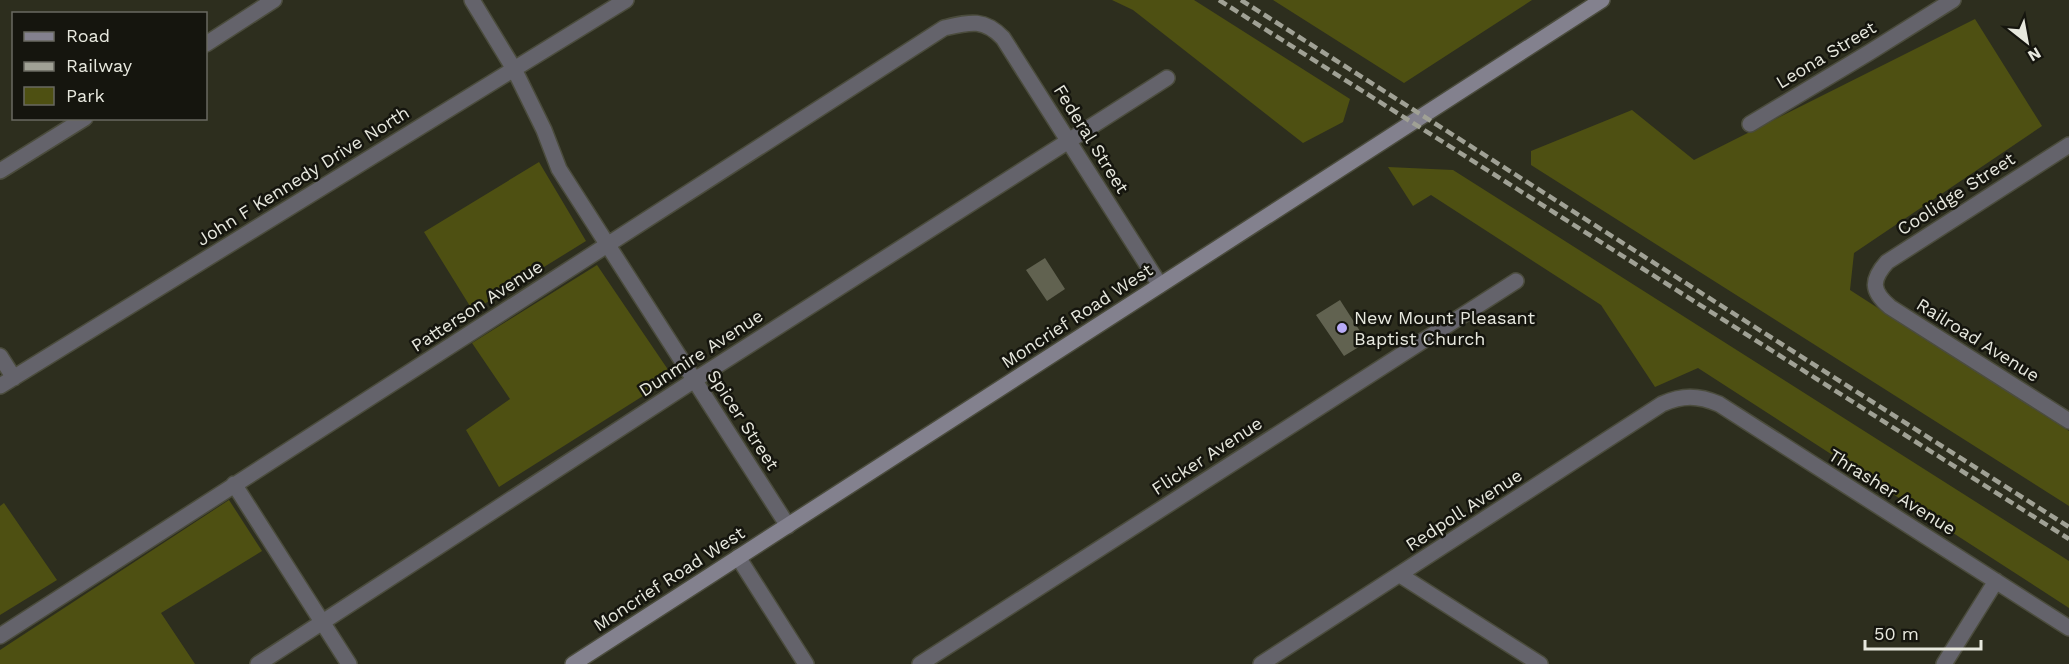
<svg xmlns="http://www.w3.org/2000/svg" width="2069" height="664" font-family="'Work Sans',sans-serif">
<style>
.green{fill:#4e5012}
.building{fill:#616250}
.lines{fill:none;stroke-linecap:round;stroke-linejoin:round}
.street-casing{stroke:#4b4c3d;stroke-width:18}
.secondary-casing{stroke:#4b4c3d;stroke-width:18}
.street{stroke:#64636b;stroke-width:15}
.secondary{stroke:#83818e;stroke-width:15}
.rail{stroke:#a0a195;stroke-width:4.5;stroke-dasharray:9 4.5;stroke-linecap:butt}
.poi-dot{fill:#b8abf7;stroke:#15150e;stroke-width:2}
.labels{text-anchor:middle;stroke-width:5;stroke-linejoin:round;paint-order:stroke}
.street-label{font-size:18px;fill:#e7e8de;stroke:#15150e}
.poi-label{font-size:18px;fill:#e7e8de;stroke:#15150e;text-anchor:start}
</style>
<rect width="100%" height="100%" fill="#2d2e1e"/>
<path class="green" d="M1112 0H1194L1350 99 1343 122 1303 143 1133 10Z
M1273 0H1532L1404 83Z
M1975 19 2042 126 1854 253 1850 290 2069 431V506L1531 165V151L1632 110 1694 160Z
M539 162 586 241 473 311 424 232Z
M1388 167 1453 170 2069 561V608L1698 368 1655 387 1601 305 1431 195 1413 206Z
M597 265 673 377 499 487 466 430 510 399 472 343Z
M229 500 262 551 161 613 195 664H0V650Z
M4 503 57 580 0 615V506Z"/>
<path class="building" d="M1045 258 1065 289 1047 301 1026 270Z
M1340 300 1367 342 1344 356 1316 315Z"/>
<g class="lines">
<g class="street-casing">
<path id="street" d="M472 0 514 69 544 130 559 169 788 526
M206 44 274 0
M1750 124 1870 52 1953 0
M2069 145 1887 262C1871 280 1871 291 1890 307L2069 421
M0 171 85 118
M0 356 14 378
M0 386 626 0
M234 484 349 664
M738 557 806 664
M1400 575 1540 664
M0 636 944 28C970 22 984 18 1003 38L1160 285
M258 664 693 381 1167 78
M920 664 1516 281
M1261 664 1662 404C1682 395 1698 395 1719 404L2069 628
M1944 664 1996 581"/>
</g>
<g class="secondary-casing">
<path id="secondary" d="M573 664 1602 0"/>
</g>
<use href="#street" class="street"/>
<use href="#secondary" class="secondary"/>
<path class="rail" d="M1219 0 2069 539
M1241 0 2069 527"/>
</g>
<circle class="poi-dot" cx="1342" cy="328" r="6"/>
<g class="labels">
<g class="street-label">
<text transform="translate(1826 55) rotate(-31)" y="6">Leona Street</text>
<text transform="translate(1091 139) rotate(58)" y="6">Federal Street</text>
<text transform="translate(303 176) rotate(-32)" y="6">John F Kennedy Drive North</text>
<text transform="translate(1956 194) rotate(-33)" y="6">Coolidge Street</text>
<text transform="translate(477 306) rotate(-33)" y="6">Patterson Avenue</text>
<text transform="translate(1077 316) rotate(-33)" y="6">Moncrief Road West</text>
<text transform="translate(1978 340) rotate(32)" y="6">Railroad Avenue</text>
<text transform="translate(701 353) rotate(-33)" y="6">Dunmire Avenue</text>
<text transform="translate(743 420) rotate(57)" y="6">Spicer Street</text>
<text transform="translate(1207 456) rotate(-33)" y="6">Flicker Avenue</text>
<text transform="translate(1892 492) rotate(32)" y="6">Thrasher Avenue</text>
<text transform="translate(1464 510) rotate(-33)" y="6">Redpoll Avenue</text>
<text transform="translate(669 579) rotate(-33)" y="6">Moncrief Road West</text>
</g>
<g class="poi-label">
<text x="1354" y="324">New Mount Pleasant<tspan x="1354" dy="21">Baptist Church</tspan></text>
</g>
</g>
<rect x="12" y="12" width="195" height="108" fill="#15150e" stroke="#696961" stroke-width="1.5"/>
<rect x="24" y="32" width="30" height="9" fill="#83818e" stroke="#696961" stroke-width="1.5"/>
<text x="66" y="42" font-size="18" fill="#e7e8de">Road</text>
<rect x="24" y="62" width="30" height="9" fill="#a0a195" stroke="#696961" stroke-width="1.5"/>
<text x="66" y="72" font-size="18" fill="#e7e8de">Railway</text>
<rect x="24" y="87" width="30" height="18" fill="#4e5012" stroke="#696961" stroke-width="1.5"/>
<text x="66" y="102" font-size="18" fill="#e7e8de">Park</text>
<g transform="translate(2027 42) rotate(149)" stroke="#15150e" stroke-width="4.5" paint-order="stroke">
<path d="M0-4.5L10 22L0 15L-10 22Z" fill="#e7e8de"/>
<text y="-9" font-size="16" font-weight="bold" text-anchor="middle" fill="#e7e8de">N</text>
</g>
<path d="M1865 640v9h116v-9" fill="none" stroke="#e7e8de" stroke-width="3"/>
<text x="1874" y="640" font-size="18" fill="#e7e8de" stroke="#15150e" stroke-width="4.5" paint-order="stroke">50 m</text>
</svg>
